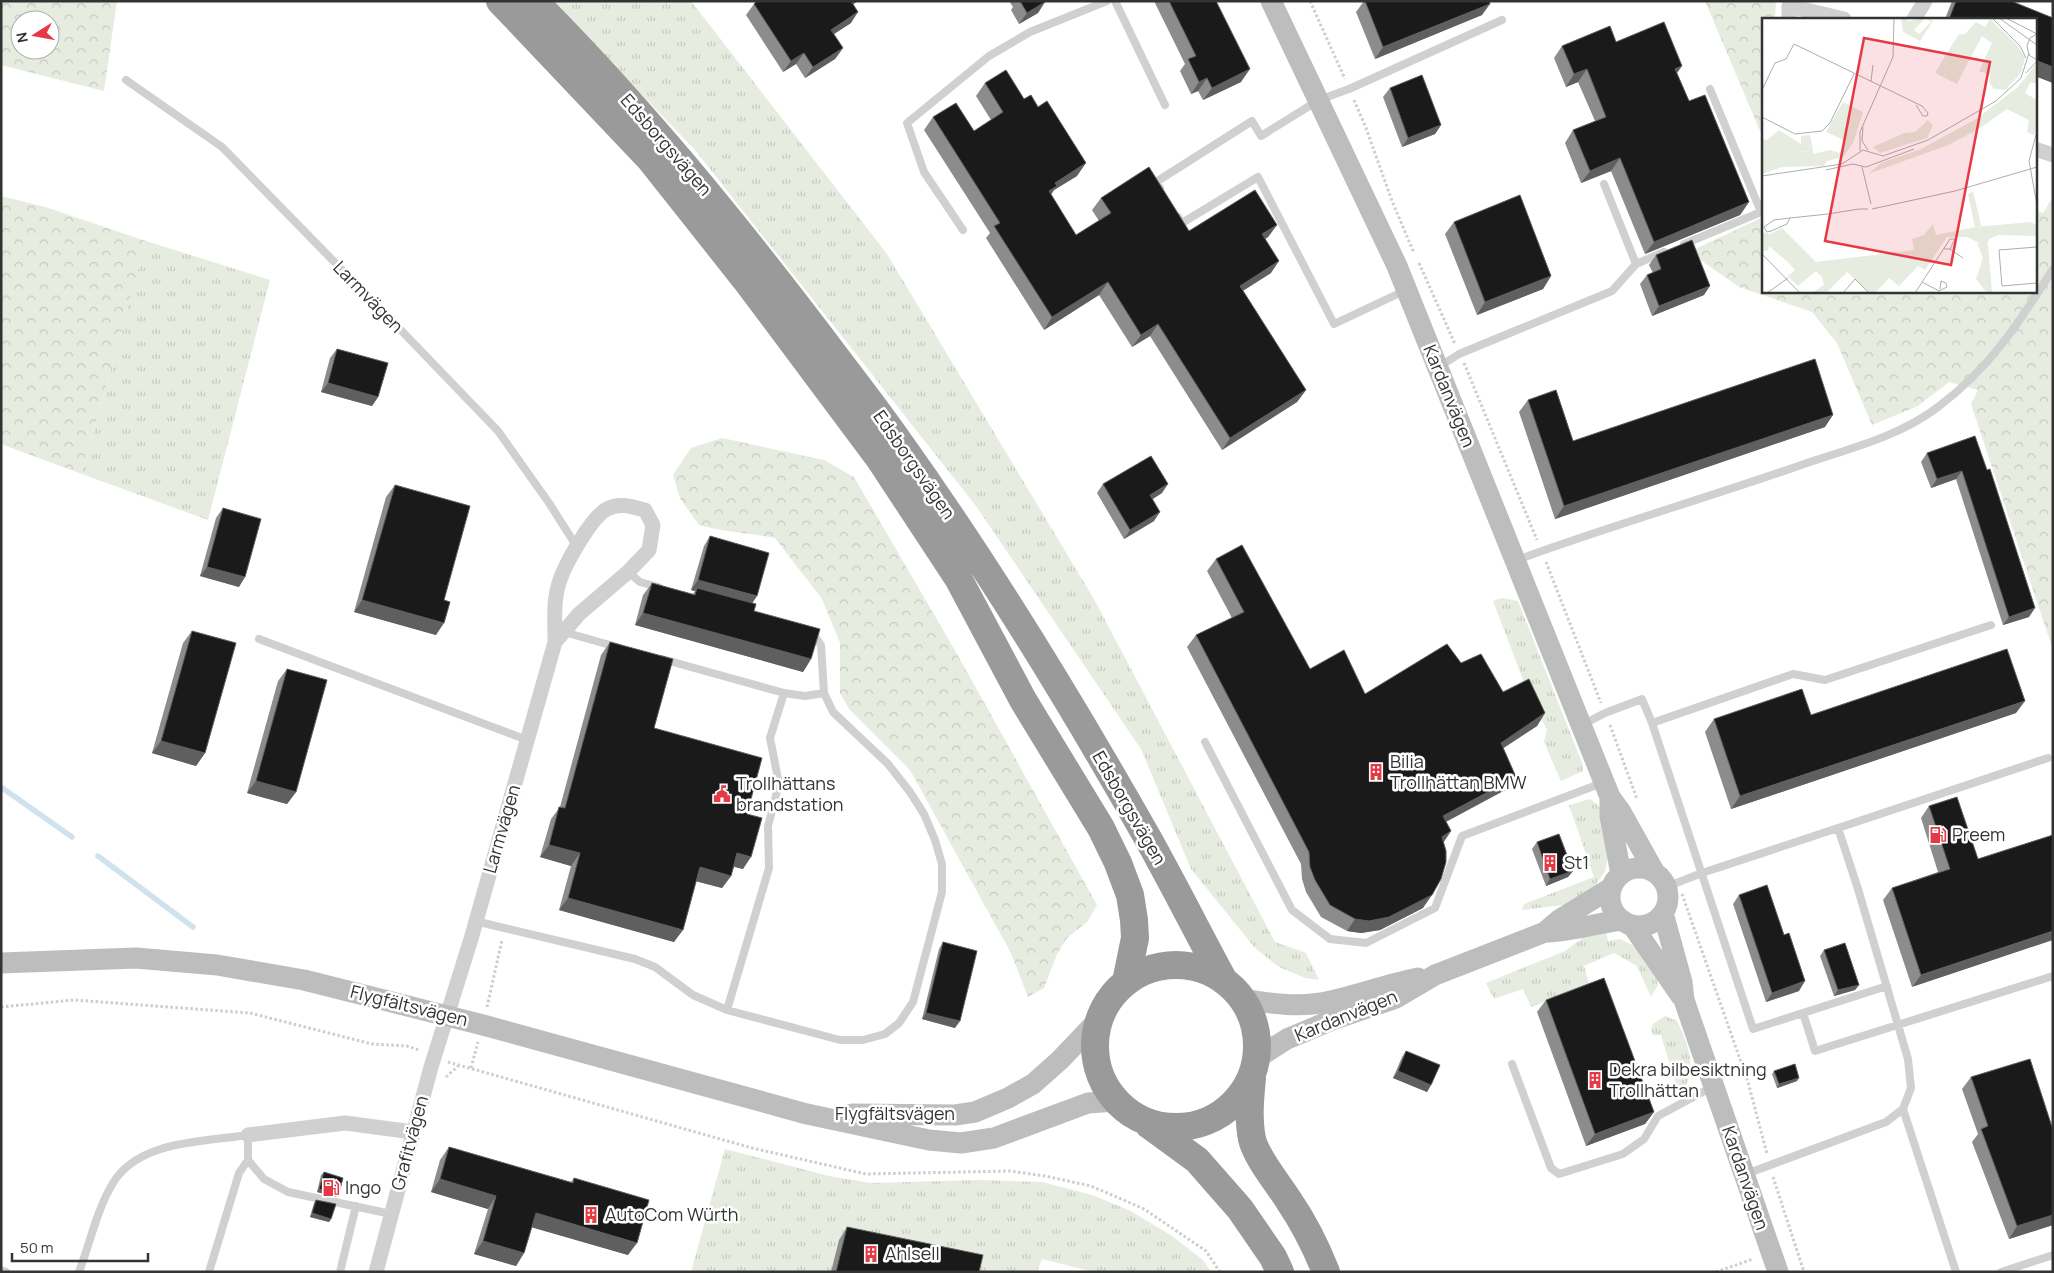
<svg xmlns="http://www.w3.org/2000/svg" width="2054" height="1273" font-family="Manrope,sans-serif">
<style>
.grass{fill:url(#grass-tufts)}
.forest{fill:url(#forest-crowns);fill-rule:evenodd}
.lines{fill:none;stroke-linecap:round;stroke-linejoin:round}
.stream{stroke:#cfe2ee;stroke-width:5.5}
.path{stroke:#cdcdcd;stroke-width:3;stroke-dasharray:2.5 2.5;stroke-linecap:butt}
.lane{stroke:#d0d0d0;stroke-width:8}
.street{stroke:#d0d0d0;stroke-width:15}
.secondary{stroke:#bdbdbd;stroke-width:21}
.highway{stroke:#9a9a9a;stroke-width:28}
.wall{fill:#8c8c8c}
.shaded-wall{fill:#5f5f5f}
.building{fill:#1a1a1a;stroke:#5f5f5f}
.labels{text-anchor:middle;stroke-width:5;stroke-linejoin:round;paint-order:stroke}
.street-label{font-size:18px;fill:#333;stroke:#fff}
.poi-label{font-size:18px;fill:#333;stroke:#fff;text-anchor:start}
.inset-road{fill:none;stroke:#adadad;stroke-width:1}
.view{fill:#e63946;fill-opacity:0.15;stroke:#e63946;stroke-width:2.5}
.inset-edge{fill:none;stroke:#333;stroke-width:2.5}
</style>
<defs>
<pattern id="grass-tufts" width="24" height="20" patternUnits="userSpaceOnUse" patternTransform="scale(1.25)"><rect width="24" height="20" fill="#e6ecdf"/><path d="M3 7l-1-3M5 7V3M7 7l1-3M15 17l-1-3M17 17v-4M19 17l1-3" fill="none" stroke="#c6cbc0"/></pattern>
<pattern id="forest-crowns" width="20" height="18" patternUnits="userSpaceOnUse" patternTransform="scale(1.25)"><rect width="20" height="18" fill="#e6ecdf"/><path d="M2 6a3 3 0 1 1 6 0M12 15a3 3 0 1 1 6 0" fill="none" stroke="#c6cbc0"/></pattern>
</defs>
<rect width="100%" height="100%" fill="#fff"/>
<path class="grass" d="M552 1H691L887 254 1095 601 1275 942 1306 953 1319 980 1305 978 1279 967 1255 948 1191 869 1141 749 976 506 695 150Z
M146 241 270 280 208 520 82 474Z
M1502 598 1518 601 1583 765V771L1561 781 1544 742 1547 730 1527 690 1493 601Z
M1590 799 1599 806 1609 851 1605 871 1590 894 1571 904 1522 910 1524 904 1594 877 1569 805Z
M1606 931 1608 941 1620 939 1632 945 1652 963 1658 985 1651 997 1637 966 1614 953 1584 966 1589 984 1531 1007 1523 989 1494 999 1486 983 1565 951 1588 934Z
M1665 1016 1677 1021C1687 1042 1697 1065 1685 1087L1676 1085 1661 1035H1653L1651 1028 1654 1023Z
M725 1149 829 1176 871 1183 980 1180 1042 1182 1092 1195 1131 1211 1172 1236 1203 1260 1211 1272H1094L1042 1259 1037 1272H691Z"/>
<path class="forest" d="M1 1H117L104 91 1 65ZM20 20H50V50H20Z
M1705 1H1776L1775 19H1763V138Z
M1 196 45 207 146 241 82 474 1 444Z
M2053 197V650L1971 404 1978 390 1949 382 1918 406 1872 425 1837 343 1812 312 1739 287 1689 252 1763 217V291H2035V210L2043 213Z
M722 438 824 460 854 477 957 654 1097 905 1087 922 1067 938 1057 954 1044 988 1028 997 1011 953 910 770 849 709 840 693V643L822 599 775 538C750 533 724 532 699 525L680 498 673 475 691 448Z"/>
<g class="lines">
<path class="stream" d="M1 787 72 837
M98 856 193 927"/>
<path class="path" d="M1310 1 1345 79
M1354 100 1366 128 1392 201 1414 253
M1419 263 1455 344
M1464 363 1537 540
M1546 562 1601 703
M1610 725 1637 799
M1682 894 1748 1082 1767 1154
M1 1007 74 1000 250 1013 372 1044 407 1046 419 1050
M487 1007 502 940
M448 1062 752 1148 866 1174 1010 1171 1045 1176 1091 1186 1144 1209 1206 1251 1220 1272
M471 1068 478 1042
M446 1077 458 1066
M1773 1177 1804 1272
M1716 1272 1753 1259"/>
<path class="lane" d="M1115 1 1165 105
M126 80 222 147 396 325 498 431 549 503 577 547
M1604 184 1636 264
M1160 188 1156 182 1252 121 1261 136 1319 100 1349 89 1502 20
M1178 217 1182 223 1258 177 1334 324 1404 291
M963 230 924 172 907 123 989 56 1030 32 1107 1
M1684 244 1761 212 1710 89
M1439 367 1459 354 1612 291 1636 264 1664 252
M1517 560C1612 525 1711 497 1807 463 1852 448 1900 436 1938 407 1990 368 2019 323 2053 269
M628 572 640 582 658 587
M564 632 617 647
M259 639 527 740
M662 659 784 693 805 696 824 693
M1584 724 1605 713 1642 699 1652 723
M1205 742 1292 910 1330 939 1366 943 1435 908 1462 836 1602 783
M1838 828 2048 758
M1666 887 1702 873 1838 828 1858 889 1908 1059 1911 1088 1903 1109
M475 921 635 959 655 967 693 995 727 1010 840 1040H863L885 1034 899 1023 913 1002 942 892V864L935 840 924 814 910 792 888 764 833 712 824 693 821 645 811 631
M1887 986 1753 1029 1652 723 1793 674 1825 680 1991 625
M727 1010 769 868 768 826 779 784 770 738 784 693
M1803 1013 1815 1051 2053 976
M1512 1064 1551 1168 1559 1174 1623 1154 1644 1139 1658 1116 1712 1087
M1746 1174 1886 1122 1903 1109 1956 1272
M1 1270 6 1272
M79 1272C90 1243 97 1209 113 1183 139 1140 204 1142 248 1135V1160L264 1179 288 1192 391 1214
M209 1272 239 1173 248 1160
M340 1272 356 1206
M2001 1272 2053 1255"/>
<path class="street" d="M1789 19V6L1844 19
M1914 19 1925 1
M2035 149 2053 155
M248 1135 345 1123 413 1132
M376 1272 431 1067 471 939 555 642C555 623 553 601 559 583 564 566 591 517 607 509 619 502 633 507 645 510L653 525 649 550 628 572 579 614 555 642"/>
<path class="secondary" d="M1271 1 1397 266 1610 797 1621 812 1655 873
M1610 800V816L1621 874
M1610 897a29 29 0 1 1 58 0a29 29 0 1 1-58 0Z
M1663 913 1682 982 1684 1000 1778 1272
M1632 925 1681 996
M1548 932C1573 931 1597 923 1622 920
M1 963 136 958 217 965 304 980 483 1025 807 1114 929 1140 961 1143 994 1138 1088 1103 1116 1101
M1243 999C1272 1004 1302 1008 1331 1001 1361 994 1388 984 1418 978
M1257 1058 1287 1039 1332 1020 1396 998 1435 975 1545 932 1559 920 1611 888
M852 1114 955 1115 975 1112 1008 1098 1033 1084 1060 1060 1100 1018"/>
<path class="highway" d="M500 1 650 159 749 284 879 458 958 578 1023 700 1101 828 1118 863 1130 895 1134 920 1135 938 1126 982
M534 1C638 105 731 219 820 336 846 371 874 406 899 442 989 568 1070 701 1146 835 1173 883 1197 931 1223 979
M1095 1046a81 81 0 1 1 162 0a81 81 0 1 1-162 0Z
M1252 1078C1250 1098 1248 1119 1252 1139 1256 1157 1279 1185 1289 1201 1304 1223 1316 1247 1326 1272
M1149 1125 1197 1160 1240 1209 1273 1257 1280 1272"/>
</g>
<path class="wall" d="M858 1 853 4 851 23 834 34 843 48 835 59 805 78 796 64 783 72 746 15 754 4Z
M1009 1H1045L1038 13 1019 24 1011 10 1013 7Z
M1154 1H1216L1241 82 1203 100 1198 91 1191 94 1180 71 1185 64Z
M1364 1H1489L1482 15 1375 59 1356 12Z
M1952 1H2011L2053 18V83L2035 76V19H1945Z
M1616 42 1677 73 1689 101 1749 202 1740 215 1645 254 1611 171 1581 183 1565 143 1573 130 1595 121 1578 82 1566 87 1554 58 1562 46Z
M985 83 1024 99 1077 176 1054 190 1051 195 1076 235 1099 221 1092 210 1101 198 1189 231 1277 225 1268 237 1265 239 1271 273 1243 291 1306 390 1297 402 1222 450 1150 336 1132 347 1099 295 1044 330 986 238 990 233 924 130 933 117 974 131 991 120 976 96Z
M1390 88 1441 125 1435 134 1402 147 1383 97Z
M1454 222 1551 276 1543 289 1477 315 1445 234Z
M1656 255 1704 295 1652 316 1640 284 1647 275 1653 273 1649 265Z
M337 349 378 397 372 406 321 392 330 358Z
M1528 400 1573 441 1825 427 1555 519 1519 412Z
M1927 453 1987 470 2029 617 2003 625 1956 479 1931 488 1921 462Z
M1103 484 1162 493 1153 499 1154 521 1124 539 1097 493Z
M395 485 444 600 436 635 354 612 386 497Z
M223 508 239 587 200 576 216 518Z
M710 536 753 603 754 611 811 659 803 672 635 625 643 595 652 583 693 594 695 591 691 590 704 546Z
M1216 559 1310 669 1365 694 1461 663 1503 692 1545 713 1537 726 1503 748 1507 789 1446 822 1451 831 1444 842 1423 908 1380 930 1361 933 1347 931 1321 917 1306 892 1302 879 1301 864 1187 647 1196 635 1232 618 1207 571Z
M192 631 205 753 196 766 152 753 183 643Z
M610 642 654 728 747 814 743 869 734 867 731 876 722 888 696 881 674 942 559 910 571 866 540 857 551 819 560 807 601 655Z
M287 669 296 792 287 804 247 793 278 681Z
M2016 713 1731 809 1705 732 1714 719 1811 715Z
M1929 806 1978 859 2053 835 1912 987 1883 900 1892 888 1938 872 1921 818Z
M1537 842 1573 871 1568 877 1546 886 1532 849Z
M1739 895 1799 991 1766 1002 1733 904Z
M943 942 955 1028 922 1019 939 949Z
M1824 950 1859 985 1855 990 1834 996 1820 956Z
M1546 1000 1654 1112 1645 1124 1586 1146 1537 1012Z
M1406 1051 1431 1085 1427 1092 1393 1078 1402 1057Z
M1774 1071 1797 1081 1777 1088 1772 1074Z
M1971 1077 2053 1225 2009 1239 1972 1142 1978 1134 1962 1089Z
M449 1147 571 1182 574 1178 628 1255 532 1227 524 1253 516 1266 474 1254 488 1209 431 1192 440 1160Z
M324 1172 336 1197 317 1192 321 1175Z
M316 1200 331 1219 329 1222 310 1217 314 1203Z
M847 1227 979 1272H831L839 1240Z"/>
<path class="shaded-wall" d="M850 1H858L843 11Z
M1045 2 1038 13 1019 24 1027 13Z
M1490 4 1482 15 1375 59 1383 47Z
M858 12 851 23 823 41 831 30Z
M843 48 835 59 805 78 813 67Z
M804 53 796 64 783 72 791 61Z
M2035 60 2053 67V83L2035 76Z
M1682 66 1673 79 1675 69Z
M1250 69 1241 82 1203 100 1212 88Z
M1587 69 1578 82 1566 87 1574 74Z
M1207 78 1198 91 1191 94 1199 82Z
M1441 125 1435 134 1402 147 1408 138Z
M1620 158 1611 171 1581 183 1590 171Z
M1086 163 1077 176 1054 190 1048 198 1040 204 1055 183Z
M1749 202 1740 215 1645 254 1654 242Z
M1277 225 1268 237 1254 247 1262 234Z
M1279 261 1271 273 1231 298 1240 286Z
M1551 276 1543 289 1477 315 1485 302Z
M1108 282 1099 295 1044 330 1052 317Z
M1710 286 1704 295 1652 316 1659 306Z
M1158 324 1150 336 1132 347 1141 335Z
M328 383 378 397 372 406 321 392Z
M1306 390 1297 402 1222 450 1230 438Z
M1833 415 1825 427 1555 519 1564 506Z
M1962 471 1956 479 1931 488 1937 479Z
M1168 484 1162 493 1144 504 1150 495Z
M1160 512 1154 521 1124 539 1130 530Z
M207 567 245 577 239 587 200 576Z
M698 580 757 596 751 605 697 588 695 591 691 590Z
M362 600 444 623 436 635 354 612Z
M2035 608 2029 617 2003 625 2009 617Z
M643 613 811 659 803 672 635 625Z
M2025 701 2016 713 1731 809 1740 796Z
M1545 713 1537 726 1493 755 1501 743Z
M161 741 205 753 196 766 152 753Z
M1516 777 1507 789 1434 828 1443 816Z
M256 781 296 792 287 804 247 793Z
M1451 831 1442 844V837Z
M549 845 580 853 571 866 540 857Z
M737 853 751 857 743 869 729 865Z
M700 867 731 876 722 888 691 880Z
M1573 871 1568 877 1546 886 1550 879Z
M1432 895 1423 908 1380 930 1361 933 1347 931 1355 919Z
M568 898 683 930 674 942 559 910Z
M2053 931V940L1912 987 1921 975Z
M1805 981 1799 991 1766 1002 1772 993Z
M1859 985 1855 990 1834 996 1838 990Z
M926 1013 960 1021 955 1028 922 1019Z
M1398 1071 1431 1085 1427 1092 1393 1078Z
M1799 1078 1797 1081 1777 1088 1779 1084Z
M1654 1112 1645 1124 1586 1146 1595 1134Z
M440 1179 496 1196 488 1209 431 1192Z
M319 1189 339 1193 336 1197 317 1192Z
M312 1213 331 1219 329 1222 310 1217Z
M536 1213 637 1243 628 1255 527 1226Z
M2053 1215V1225L2009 1239 2017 1226Z
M483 1241 524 1253 516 1266 474 1254Z"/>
<path class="building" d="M757 1H851L858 12 831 30 843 48 813 67 804 53 791 61 754 4Z
M1020 1H1045V2L1027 13Z
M1169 1H1216L1250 69 1212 88 1207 78 1199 82 1188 59 1196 56Z
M1365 1H1489L1490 4 1383 47Z
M1956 1H2011L2053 18V67L2035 60V19H1949Z
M1664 22 1682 66 1675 69 1689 101 1705 95 1749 202 1654 242 1620 158 1590 171 1573 130 1606 117 1587 69 1574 74 1562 46 1610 26 1616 42Z
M1006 70 1024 99 1031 95 1038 107 1047 101 1086 163 1055 183 1057 186 1049 191 1076 235 1111 213 1101 198 1149 167 1189 231 1255 190 1277 225 1262 234 1279 261 1240 286 1306 390 1230 438 1158 324 1141 335 1108 282 1052 317 994 226 1000 223 933 117 956 103 974 131 1003 112 985 83Z
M1422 75 1441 125 1408 138 1390 88Z
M1520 195 1551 276 1485 302 1454 222Z
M1692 240 1710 286 1659 306 1647 275 1661 269 1656 255Z
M337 349 388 363 378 397 328 383Z
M1815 359 1833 415 1564 506 1528 400 1556 390 1573 441Z
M1975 436 1987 470 1990 469 2035 608 2009 617 1962 471 1937 479 1927 453Z
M1151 456 1168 484 1150 495 1160 512 1130 530 1103 484Z
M395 485 470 506 444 600 450 602 444 623 362 600Z
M223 508 261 519 245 577 207 567Z
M710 536 769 553 757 596 698 580Z
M1242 545 1310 669 1344 650 1365 694 1447 644 1461 663 1481 654 1503 692 1529 679 1545 713 1501 743 1516 777 1443 816 1451 831 1442 837 1446 851V862L1441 879 1432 895 1389 917 1369 921 1355 919 1330 905 1315 880 1310 867 1309 852 1196 635 1244 612 1216 559Z
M652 583 695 595 697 588 756 604 754 611 820 629 811 659 643 613Z
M192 631 236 643 205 753 161 741Z
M610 642 673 659 654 728 762 758 747 814 762 818 751 857 737 853 731 876 700 867 683 930 568 898 580 853 549 845 559 807 565 808Z
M2007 649 2025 701 1740 796 1714 719 1802 689 1811 715Z
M287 669 327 680 296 792 256 781Z
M1957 797 1978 859 2053 835V931L1921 975 1892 888 1950 869 1929 806Z
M1559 834 1573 871 1550 879 1537 842Z
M1767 885 1784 935 1789 933 1805 981 1772 993 1739 895Z
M943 942 977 951 960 1021 926 1013Z
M1845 943 1859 985 1838 990 1824 950Z
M1604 978 1654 1112 1595 1134 1546 1000Z
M1406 1051 1440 1065 1431 1085 1398 1071Z
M2030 1059 2053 1130V1215L2017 1226 1981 1129 1988 1126 1971 1077Z
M1795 1064 1799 1078 1779 1084 1774 1071Z
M449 1147 573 1183 574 1178 649 1200 637 1243 536 1213 524 1253 483 1241 496 1196 440 1179Z
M324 1172 343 1178 339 1193 319 1189Z
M316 1200 336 1204 331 1219 312 1213Z
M847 1227 983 1255 979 1272H836Z"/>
<defs>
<g id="building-bare" transform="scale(1.35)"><path d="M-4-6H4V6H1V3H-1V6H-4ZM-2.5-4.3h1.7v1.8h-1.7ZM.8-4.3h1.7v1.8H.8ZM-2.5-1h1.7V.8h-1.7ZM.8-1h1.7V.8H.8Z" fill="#e63946" stroke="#fff" stroke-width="2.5" paint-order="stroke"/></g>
<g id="civic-bare" transform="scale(1.35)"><path d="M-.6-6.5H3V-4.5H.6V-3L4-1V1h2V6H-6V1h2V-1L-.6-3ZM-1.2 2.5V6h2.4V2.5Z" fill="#e63946" stroke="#fff" stroke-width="2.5" paint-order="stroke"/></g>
<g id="fuel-bare" transform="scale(1.35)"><path d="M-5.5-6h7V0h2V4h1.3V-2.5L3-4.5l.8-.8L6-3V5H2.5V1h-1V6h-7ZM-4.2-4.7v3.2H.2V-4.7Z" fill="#e63946" stroke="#fff" stroke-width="2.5" paint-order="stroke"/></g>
</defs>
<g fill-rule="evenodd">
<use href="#building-bare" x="1376" y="772"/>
<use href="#civic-bare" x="722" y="794"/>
<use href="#fuel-bare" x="1938" y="835"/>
<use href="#building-bare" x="1550" y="863"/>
<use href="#building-bare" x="1595" y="1080"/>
<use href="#fuel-bare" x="331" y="1188"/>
<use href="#building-bare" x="591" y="1215"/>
<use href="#building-bare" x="871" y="1254"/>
</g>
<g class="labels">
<g class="street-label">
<text transform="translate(666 145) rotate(49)" y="6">Edsborgsvägen</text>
<text transform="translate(368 297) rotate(46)" y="6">Larmvägen</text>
<text transform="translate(1449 396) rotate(68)" y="6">Kardanvägen</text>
<text transform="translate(914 465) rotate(55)" y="6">Edsborgsvägen</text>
<text transform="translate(1129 808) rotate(60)" y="6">Edsborgsvägen</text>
<text transform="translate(502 829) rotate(-74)" y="6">Larmvägen</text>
<text transform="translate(409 1006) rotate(14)" y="6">Flygfältsvägen</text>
<text transform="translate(1346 1016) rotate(-22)" y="6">Kardanvägen</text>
<text x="895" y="1120">Flygfältsvägen</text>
<text transform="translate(410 1143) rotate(-75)" y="6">Grafitvägen</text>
<text transform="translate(1745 1178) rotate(71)" y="6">Kardanvägen</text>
</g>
<g class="poi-label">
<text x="1390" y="768">Bilia<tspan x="1390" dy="21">Trollhättan BMW</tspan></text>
<text x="736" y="790">Trollhättans<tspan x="736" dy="21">brandstation</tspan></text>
<text x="1952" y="841">Preem</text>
<text x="1564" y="869">St1</text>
<text x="1609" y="1076">Dekra bilbesiktning<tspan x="1609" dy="21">Trollhättan</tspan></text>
<text x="345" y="1194">Ingo</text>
<text x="605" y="1221">AutoCom Würth</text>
<text x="885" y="1260">Ahlsell</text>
</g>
</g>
<g transform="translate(1762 18)">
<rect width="275" height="275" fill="#fff"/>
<path d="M139 0H145L146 3 163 0 152 12 157 16 169 4 165 0 171 3 158 23 141 14ZM180 43 201 54 195 66 173 55ZM275 45V65H268L263 75 275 82V111L272 117 265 114 267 102 245 91 215 112 186 127 106 156 119 145 159 131 214 101 256 69ZM81 84 101 94 91 125 81 139 65 143 62 148 20 149 0 156V149L19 145 30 134 51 133V136L68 132 78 135 84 123 64 114ZM211 173 219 208 213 209 206 176ZM215 225 226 226 230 275H225L214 261 221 240Z" fill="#e6ecdf"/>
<path d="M228 1 254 26 263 39 259 55 243 72 232 71 227 64 228 57 217 53 230 25 220 18 201 54 180 43 197 16H203L214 4 223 9ZM166 102 171 107 165 120 118 135 111 129 142 115 153 114ZM17 112 39 126V118L48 117 51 133 30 134 24 144 0 149V121L5 122ZM269 204 275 208V218L237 217 227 221 224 228 205 219H185L163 252 156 248 137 268 127 260 113 275H108L85 254 64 275H50L62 267 60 259 54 253 36 268 26 258 33 252 26 244 7 228 6 233 0 232V214L8 216 20 210 54 244 152 232 150 221 162 217 171 206 174 217 213 209Z" fill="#e6ecdf"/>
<path class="inset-road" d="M230 0 258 28 264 40M237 0 275 27M244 0 275 16M275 16 268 20 265 28 267 37 275 42M264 55 275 43M109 63 111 47M0 72 13 45 24 41 32 26 160 88 166 95 165 98H161L154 87M0 99 33 116 60 113 68 105 92 56M101 109 100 123 106 132M275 113 267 143 275 187M98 133V114L131 39 132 0M100 149 109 186M64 152 91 146 104 149 152 131M0 158 80 146 101 132 121 138 166 122 234 83 259 60 267 35M110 191 193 173 275 149M28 200 25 206 9 213 5 214 2 209 12 202 28 200 66 196 97 191H106M275 229 237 232 240 268 275 265M182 231H188L193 221M188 231 201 240M0 236 38 275M160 264 177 273 185 269 184 265 179 263 178 271M5 275 26 260M81 275 93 261 107 275M153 275 188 221H193"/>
<path class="view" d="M102 20 228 44 189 247 63 223Z"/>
<rect width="275" height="275" class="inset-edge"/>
</g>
<rect width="2054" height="1273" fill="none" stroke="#333333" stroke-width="5"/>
<g transform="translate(35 35) rotate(259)"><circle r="24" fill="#ffffff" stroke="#adadad"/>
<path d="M0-4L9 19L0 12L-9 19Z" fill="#e63946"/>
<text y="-8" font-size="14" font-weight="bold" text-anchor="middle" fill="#333333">N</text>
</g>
<path d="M12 1253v8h136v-8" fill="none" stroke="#333333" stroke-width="2.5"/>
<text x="20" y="1253" font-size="15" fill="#333333" stroke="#ffffff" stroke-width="4" paint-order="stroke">50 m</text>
</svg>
